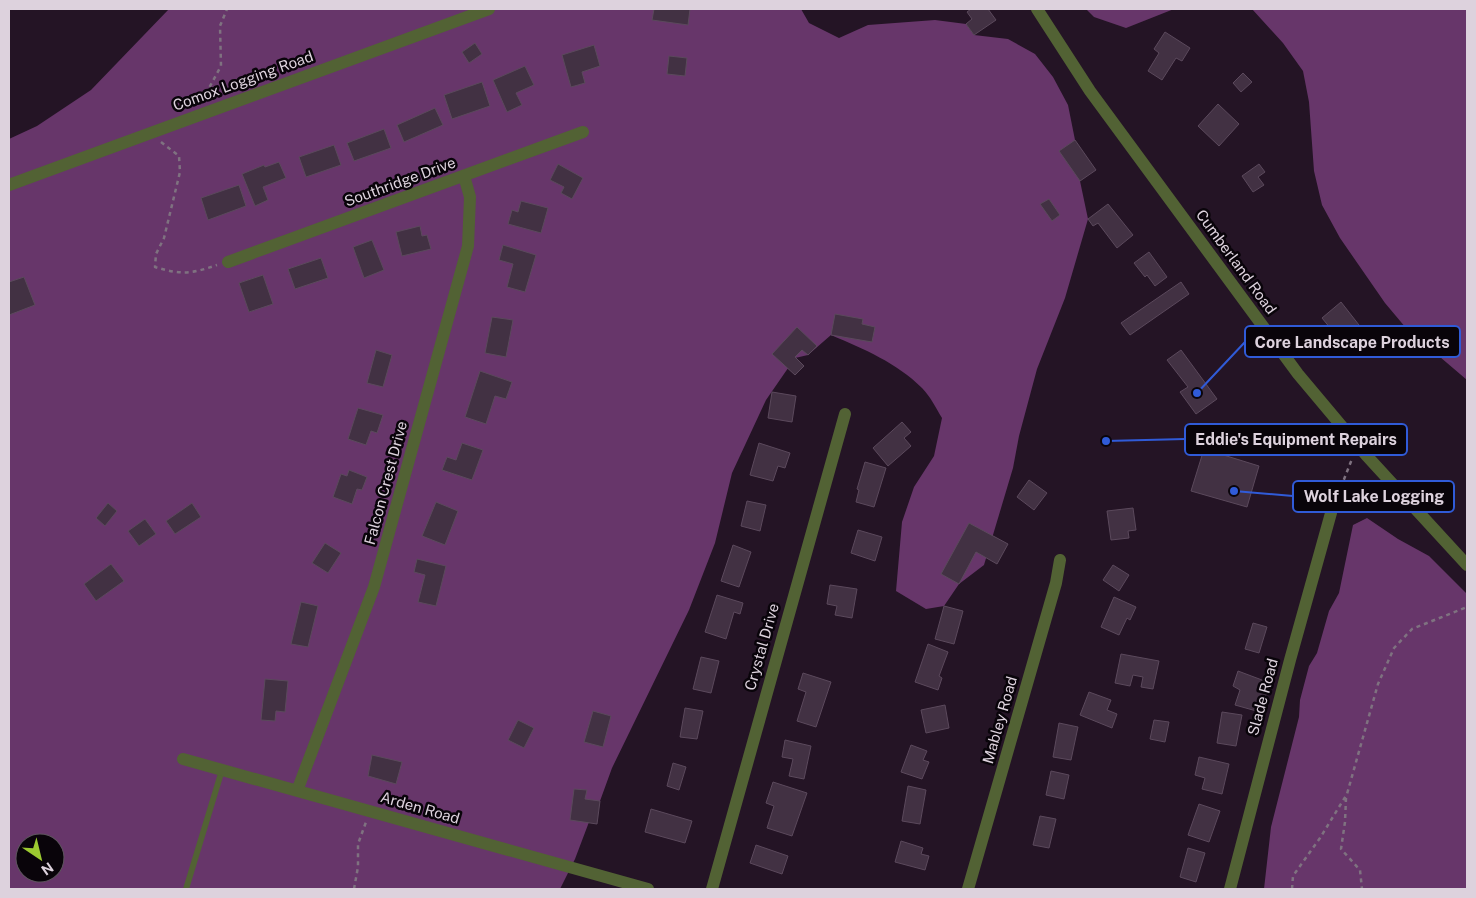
<svg xmlns="http://www.w3.org/2000/svg" width="1476" height="898" font-family="'Public Sans',sans-serif">
<style>
.forest{fill:#67366a;fill-rule:evenodd}
.building{fill:#423143;stroke:#5b495c}
.lines{fill:none;stroke-linecap:round;stroke-linejoin:round}
.path{stroke:#7f7280;stroke-width:2.5;stroke-dasharray:4 4;stroke-linecap:butt}
.service{stroke:#526234;stroke-width:6}
.minor{stroke:#526234;stroke-width:12}
.tertiary{stroke:#526234;stroke-width:12}
.labels{text-anchor:middle;stroke-width:5;stroke-linejoin:round;paint-order:stroke}
.street-label{font-size:15px;fill:#ddd2dd;stroke:#09040a}
.leader{fill:none;stroke:#305bd8;stroke-width:2}
.callout-dot{fill:#305bd8;stroke:#09040a;stroke-width:2}
.callout{fill:#09040a;stroke:#305bd8;stroke-width:2}
.callout-label{font-size:16px;text-anchor:middle;font-weight:bold;fill:#ddd2dd}
</style>
<rect width="100%" height="100%" fill="#241425"/>
<path class="forest" d="M169 9H801L809 23 839 38 868 25 935 20 966 24 974 35 1008 39 1035 54 1053 77 1068 105 1075 140 1080 181 1088 219 1065 298 1037 369 1019 436 1013 468 984 565 959 584 944 606 926 609 896 591 902 522 914 487 934 456 942 418C936 408 930 396 922 388 897 363 864 349 831 335L808 355 795 358 766 400 732 473 715 543 689 610 612 768 600 801 589 822 575 859 560 889H9V139L37 126 91 90ZM25 843H55V873H25Z
M1086 9H1174L1126 28 1094 17Z
M1252 9H1467V380L1406 328 1385 303 1340 238 1322 205 1314 171 1309 102 1303 71 1283 43Z
M1367 518 1398 539 1429 556 1467 594V889H1264L1271 827 1299 717 1300 700 1309 666 1317 653 1329 611 1339 593 1353 525Z"/>
<path class="building" d="M654 9H690L688 25 652 20Z
M971 9H988L996 20 974 35 966 24 972 19 967 12Z
M1165 32 1190 48 1182 61 1176 58 1162 80 1148 71 1159 53 1154 49Z
M475 43 482 54 469 63 462 52Z
M594 45 600 66 582 72 585 83 571 87 562 55Z
M669 56 687 58 685 76 667 74Z
M525 66 534 85 516 93 522 105 507 112 493 80Z
M1243 73 1252 82 1241 92 1233 83Z
M482 82 490 106 452 119 444 95Z
M1218 104 1239 124 1219 146 1198 126Z
M435 108 443 125 404 142 397 125Z
M384 129 391 148 354 161 347 143Z
M1075 140 1096 170 1080 181 1059 151Z
M334 145 341 165 306 177 299 157Z
M279 162 286 178 263 187 268 200 255 206 242 174 264 165 265 167Z
M558 164 583 178 572 199 561 193 564 187 550 180Z
M1259 164 1265 172 1258 177 1264 185 1253 192 1242 176Z
M239 185 246 206 208 220 201 198Z
M1049 199 1060 215 1052 221 1040 204Z
M521 201 548 208 541 233 508 224 512 210 518 212Z
M1108 204 1133 235 1117 248 1098 223 1093 226 1088 219Z
M420 226 422 236 427 235 431 249 402 256 396 232Z
M372 240 384 270 364 278 353 247Z
M503 245 536 255 525 292 507 287 513 264 499 260Z
M1149 252 1167 277 1155 286 1147 275 1145 277 1134 263Z
M321 258 328 278 295 289 288 269Z
M263 275 273 304 249 312 239 283Z
M24 277 35 305 9 315V282Z
M1181 282 1189 294 1130 335 1121 323Z
M1341 302 1359 325 1340 340 1322 318Z
M835 314 863 319 862 324 875 327 872 342 831 335Z
M492 317 513 320 506 357 485 353Z
M1438 324 1448 340 1437 347 1428 331Z
M797 327 817 346 808 355 802 350 795 357 804 366 795 375 772 354Z
M376 350 392 355 383 387 367 383Z
M1181 350 1217 399 1196 414 1180 392 1188 387 1167 360Z
M480 371 512 382 506 399 495 396 486 424 465 417Z
M772 392 796 396 792 422 768 418Z
M358 408 383 415 377 433 371 431 366 445 348 439Z
M902 422 911 432 904 438 911 446 888 466 873 448Z
M462 443 483 450 472 480 442 470 447 457 456 460Z
M759 443 790 453 785 468 778 466 773 481 750 475Z
M1204 449 1259 466 1247 507 1191 491Z
M865 462 886 468 874 507 856 502 859 490 857 489Z
M349 470 367 477 362 490 357 489 352 504 333 497 341 474 347 476Z
M1029 480 1047 493 1034 510 1017 497Z
M747 501 766 505 760 531 741 526Z
M436 502 458 511 445 545 422 536Z
M108 503 117 511 105 526 96 518Z
M192 503 201 517 175 534 166 521Z
M1133 508 1136 530 1128 531 1129 538 1111 540 1107 511Z
M145 519 156 534 139 546 128 531Z
M969 523 1008 544 997 564 976 552 959 584 941 574Z
M858 530 882 537 875 561 851 553Z
M325 543 341 553 328 573 312 563Z
M733 545 751 552 739 587 721 581Z
M417 559 446 566 436 606 418 602 425 575 414 572Z
M111 564 124 581 96 601 84 584Z
M1113 565 1129 575 1119 591 1103 580Z
M830 585 857 589 852 618 835 615 837 606 827 604Z
M717 595 743 603 740 614 734 612 726 639 705 632Z
M1114 597 1136 607 1130 620 1127 618 1119 635 1101 627Z
M301 602 318 606 308 647 291 644Z
M944 606 963 611 954 644 935 639Z
M1253 623 1267 627 1259 653 1245 649Z
M928 644 948 652 939 676 942 678 938 690 915 682Z
M1121 654 1159 661 1153 689 1141 687 1143 677 1133 675 1130 686 1115 683Z
M701 657 719 661 711 693 693 689Z
M1238 671 1270 683 1260 712 1235 705 1240 690 1233 686Z
M803 673 831 682 816 727 797 721 806 692 798 689Z
M265 679 288 681 285 712 276 711 275 721 261 720Z
M1089 692 1111 700 1107 710 1117 714 1112 728 1080 715Z
M945 705 949 728 926 733 921 710Z
M685 708 703 711 697 739 680 737Z
M593 711 611 716 603 747 584 742Z
M1222 712 1242 715 1236 746 1217 743Z
M518 720 534 728 524 748 508 740Z
M1154 720 1169 722 1165 742 1150 739Z
M1059 723 1078 727 1071 760 1053 757Z
M785 740 811 746 804 779 789 776 793 759 782 757Z
M911 745 927 751 923 760 929 762 922 779 901 772Z
M372 755 402 762 396 784 368 776Z
M1199 757 1229 764 1222 794 1202 789 1205 778 1195 775Z
M673 763 686 767 679 790 667 786Z
M1051 771 1069 775 1064 799 1046 795Z
M773 782 807 793 792 836 767 828 774 806 766 803Z
M908 786 926 790 920 824 902 821Z
M574 789 587 790 585 799 600 801 597 824 570 820Z
M1199 804 1220 811 1209 842 1188 835Z
M651 809 692 821 685 843 645 832Z
M1040 816 1056 819 1049 848 1033 845Z
M901 841 923 848 921 854 929 856 925 870 895 862Z
M756 845 788 856 782 874 750 863Z
M1188 848 1205 853 1196 882 1180 877Z"/>
<g class="lines">
<path class="path" d="M202 101 221 66 220 26 227 9
M161 142 179 156 180 172 164 238 156 254 155 267C181 275 191 274 217 265
M1335 502 1352 459
M1346 798 1345 822 1341 849 1360 870 1362 889
M354 889 358 867V844L366 822
M1292 889 1293 876 1320 838 1347 794 1378 684 1394 648 1412 629 1467 607"/>
<path class="service" d="M186 889 222 770"/>
<path class="minor" d="M9 185 489 9
M228 262 583 132
M183 759 648 889
M297 791 374 587 468 246 470 197 464 176
M712 889 845 414
M968 889 1056 583 1060 560
M1230 889 1290 660 1331 513"/>
<path class="tertiary" d="M1037 9 1090 91 1298 374 1366 455 1467 565"/>
</g>
<g class="labels">
<g class="street-label">
<text transform="translate(243 81) rotate(-20)" y="5">Comox Logging Road</text>
<text transform="translate(400 182) rotate(-20)" y="5">Southridge Drive</text>
<text transform="translate(1236 262) rotate(54)" y="5">Cumberland Road</text>
<text transform="translate(386 483) rotate(-75)" y="5">Falcon Crest Drive</text>
<text transform="translate(762 647) rotate(-74)" y="5">Crystal Drive</text>
<text transform="translate(1263 697) rotate(-75)" y="5">Slade Road</text>
<text transform="translate(1000 720) rotate(-74)" y="5">Mabley Road</text>
<text transform="translate(420 808) rotate(16)" y="5">Arden Road</text>
</g>
</g>
<path class="leader" d="M1197 393L1245 342M1106 441L1185 439M1234 491L1293 496"/>
<g class="callout-dot">
<circle cx="1197" cy="393" r="5"/>
<circle cx="1106" cy="441" r="5"/>
<circle cx="1234" cy="491" r="5"/>
</g>
<g class="callout">
<rect x="1245" y="326" width="215" height="31" rx="5"/>
<rect x="1185" y="424" width="222" height="31" rx="5"/>
<rect x="1293" y="481" width="161" height="31" rx="5"/>
</g>
<g class="callout-label">
<text x="1352" y="348">Core Landscape Products</text>
<text x="1296" y="445">Eddie's Equipment Repairs</text>
<text x="1374" y="502">Wolf Lake Logging</text>
</g>
<rect width="1476" height="898" fill="none" stroke="#ddd2dd" stroke-width="20"/>
<g transform="translate(40 858) rotate(145)"><circle r="24" fill="#09040a" stroke="#5e565e"/>
<path d="M0-4L9 19L0 12L-9 19Z" fill="#9cca31"/>
<text y="-8" font-size="14" font-weight="bold" text-anchor="middle" fill="#ddd2dd">N</text>
</g>
</svg>
